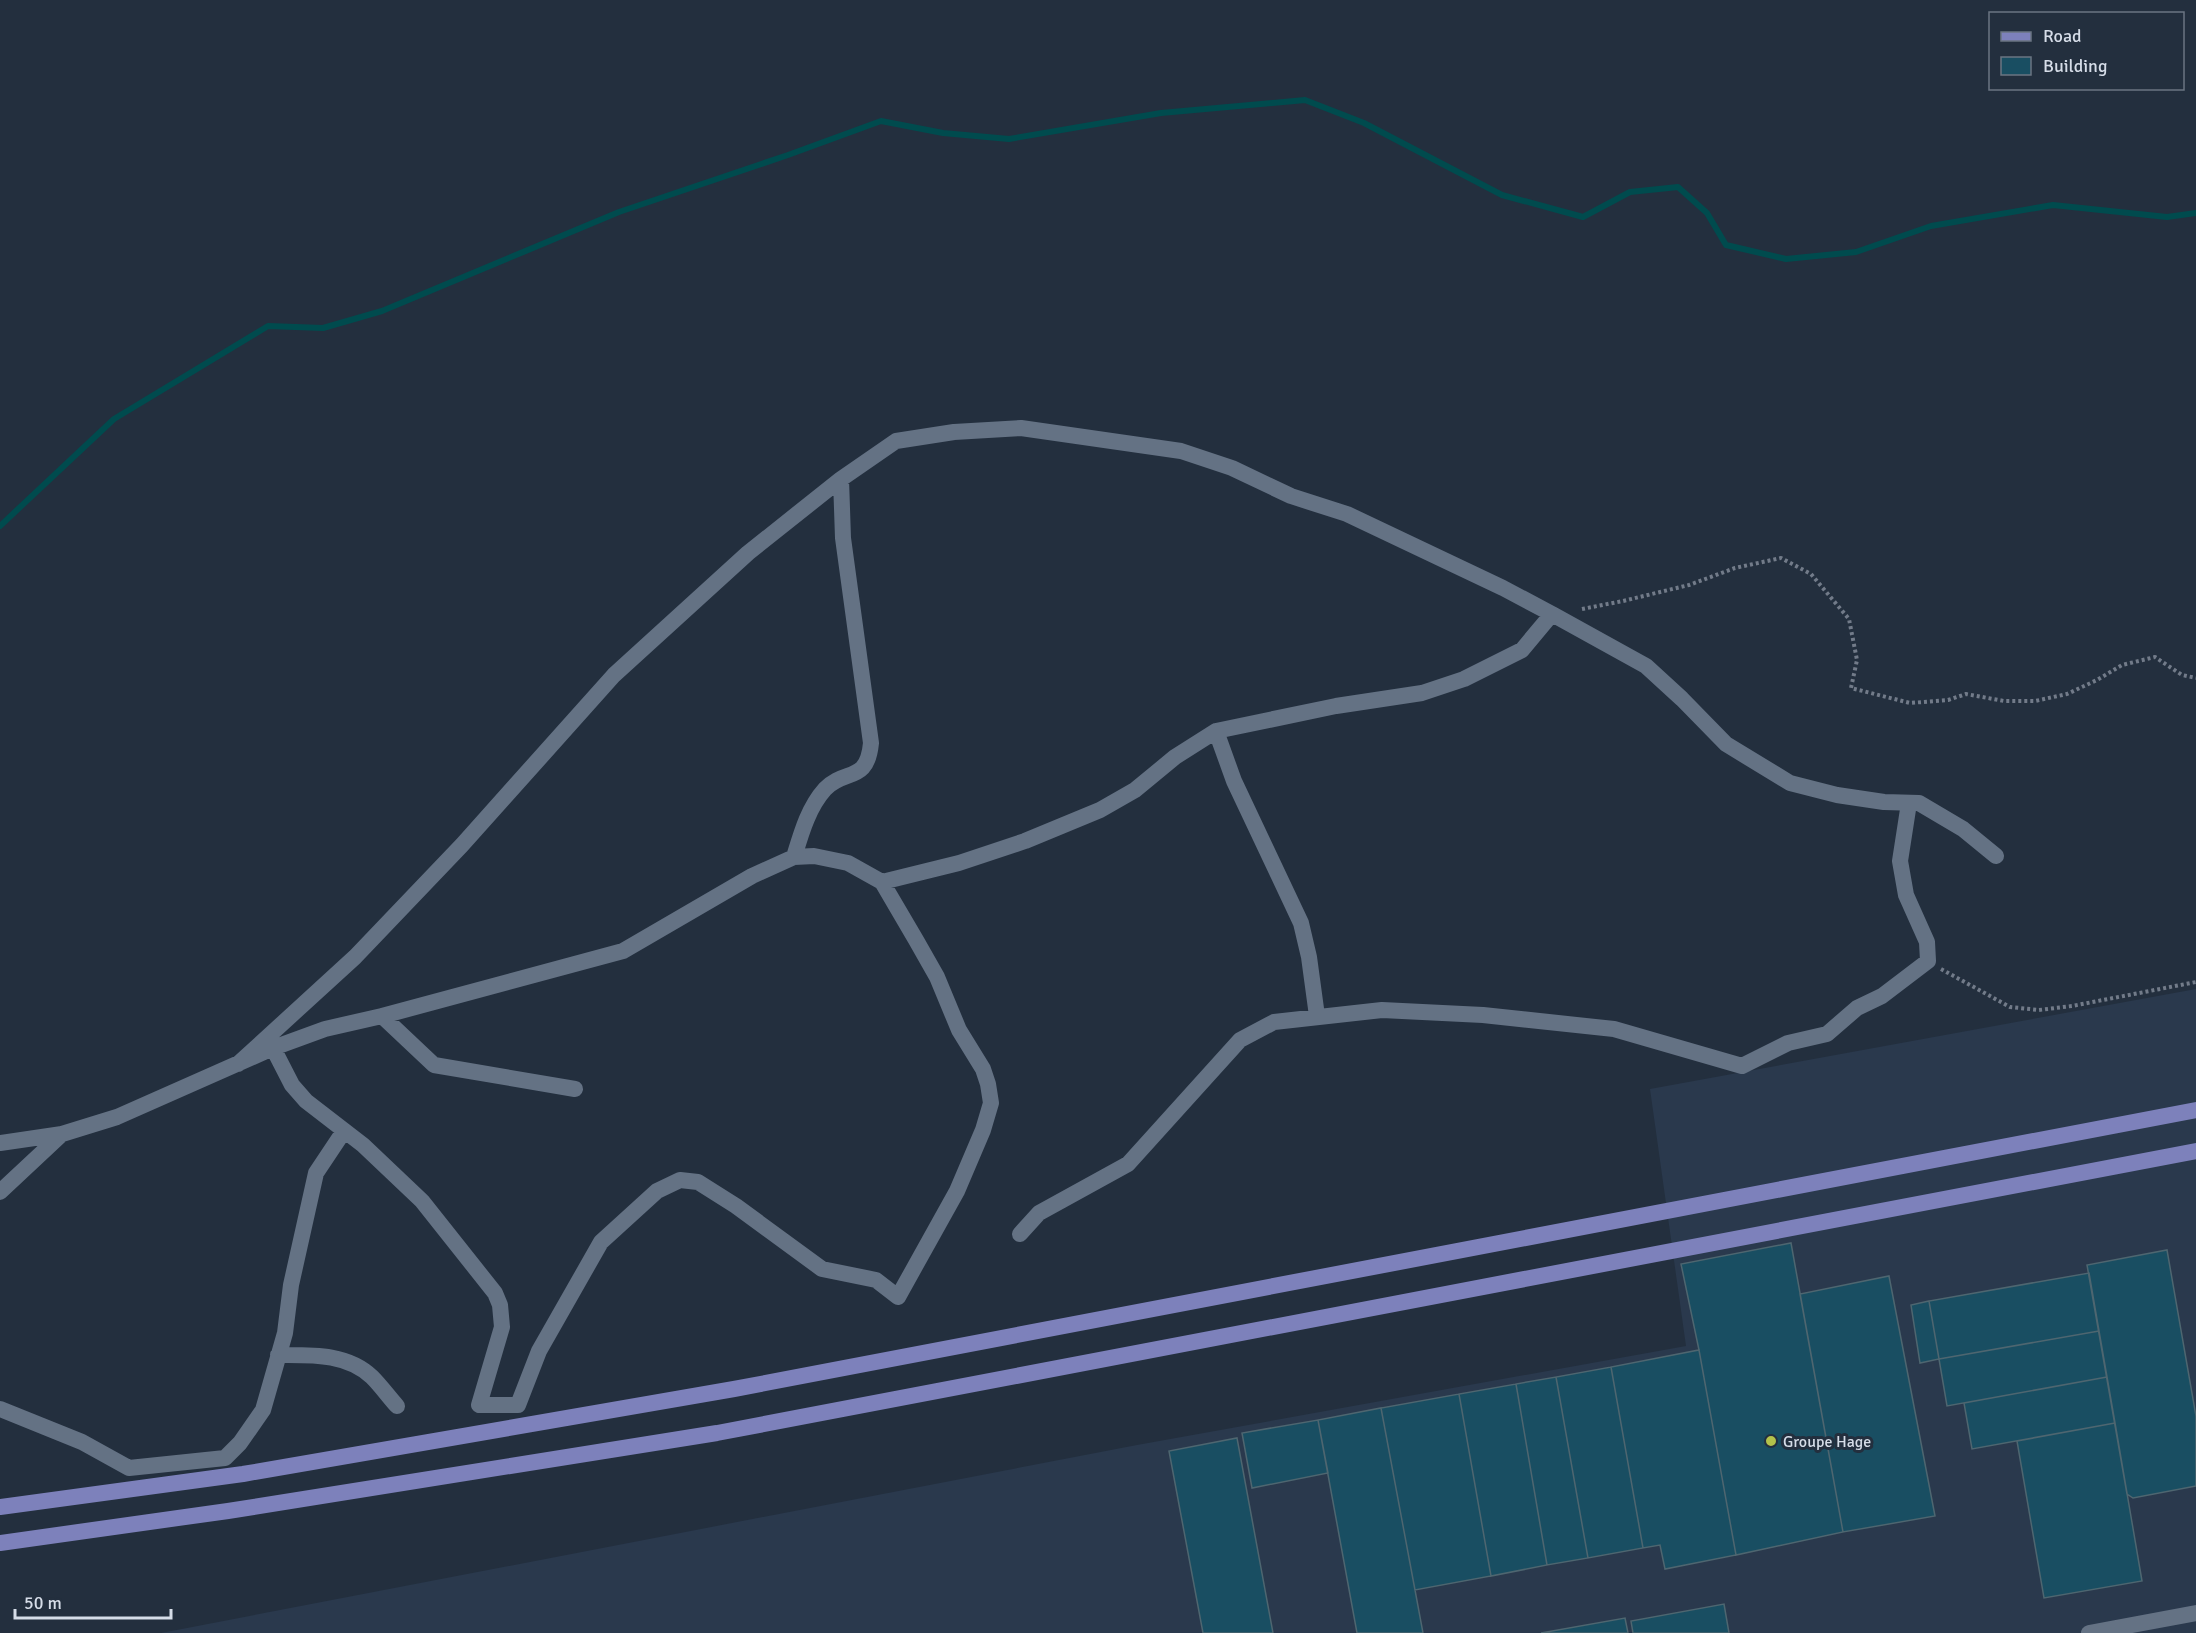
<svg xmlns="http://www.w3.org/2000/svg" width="2196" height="1633" font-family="Signika,sans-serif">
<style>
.built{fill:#2a394d}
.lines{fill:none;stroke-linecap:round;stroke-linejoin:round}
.stream{stroke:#004b4e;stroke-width:6}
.building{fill:#194e62;stroke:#4e6670;stroke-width:1.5}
.path{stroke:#727b89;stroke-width:4;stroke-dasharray:3 3;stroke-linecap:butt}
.minor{stroke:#647284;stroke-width:16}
.primary{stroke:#7d81bb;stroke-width:16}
.poi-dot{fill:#b3c24b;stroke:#232f3e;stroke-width:2}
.labels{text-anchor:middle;stroke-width:6;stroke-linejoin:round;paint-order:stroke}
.poi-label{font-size:16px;fill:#d6dde8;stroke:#232f3e;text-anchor:start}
</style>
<rect width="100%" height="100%" fill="#232f3e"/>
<path class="built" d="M2196 989V1633H161L1137 1445 1686 1346 1650 1089Z"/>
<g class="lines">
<path class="stream" d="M0 526 114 419 268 326 323 328 382 311 619 212 788 155 881 121 943 133 1009 139 1161 113 1305 100 1364 123 1502 195 1583 217 1630 192 1678 187 1707 213 1726 245 1786 259 1856 252 1931 226 2053 205 2167 217 2196 213"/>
</g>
<path class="building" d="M1791 1243 1843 1532 1736 1555 1699 1350 1681 1264Z
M2167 1250 2196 1416V1486L2133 1498 2127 1494 2087 1265Z
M2089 1273 2099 1331 1939 1359 1929 1301Z
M1889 1276 1935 1516 1843 1532 1800 1294Z
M1929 1301 1939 1359 1920 1363 1911 1305Z
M2099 1331 2107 1377 1947 1406 1939 1359Z
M1699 1350 1736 1555 1665 1569 1660 1545 1643 1548 1611 1367Z
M1611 1367 1643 1548 1588 1558 1556 1377Z
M1556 1377 1588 1558 1547 1565 1516 1384Z
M2107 1377 2115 1423 1972 1449 1964 1403Z
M1516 1384 1547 1565 1491 1576 1459 1394Z
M1459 1394 1491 1576 1415 1590 1381 1408Z
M1381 1408 1415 1590 1423 1633H1357L1318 1420Z
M1318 1420 1328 1473 1252 1488 1242 1433Z
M2115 1423 2142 1581 2044 1598 2017 1441Z
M1237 1438 1273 1633H1203L1169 1451Z
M1724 1604 1729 1633H1633L1631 1621Z
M1625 1618 1628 1633H1541Z"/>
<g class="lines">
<path class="path" d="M1582 609 1623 601 1689 585 1735 568 1781 558 1811 574 1849 619 1857 660 1851 688 1910 703 1948 700 1966 694 2004 701H2035L2067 694 2097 680 2122 665 2155 657 2182 675 2196 678
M1941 969 2010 1007 2039 1010 2072 1006 2196 982"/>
<path class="minor" d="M1216 731 1336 706 1422 693 1464 679 1522 650 1552 614 1646 666 1682 699 1726 744 1790 783 1837 795 1884 802 1919 803 1963 829 1996 856
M794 857C801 834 808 808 825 789 845 768 867 784 871 743L843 538 841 479
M882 882 959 863 1025 841 1100 810 1135 790 1175 757 1216 731 1234 781 1301 923 1309 957 1317 1016
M273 1048 292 1085 306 1101 363 1145 422 1201 495 1293 500 1305 502 1327 479 1405H518L539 1351 601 1242 657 1191 680 1180 698 1182 736 1206 822 1269 876 1280 898 1297 957 1191 983 1130 991 1103 988 1084 983 1069 959 1030 937 977 916 940 882 882 848 863 814 856 794 857 752 876 623 951 382 1016
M238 1064 355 957 462 845 614 675 748 553 841 479 896 441 954 432 1021 428 1181 451 1232 468 1291 496 1347 514 1503 588 1552 614
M0 1143 62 1134 117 1117 273 1048 325 1029 382 1016 434 1065 575 1089
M0 1192 62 1134
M1020 1234 1039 1213 1128 1164 1240 1040 1274 1022 1382 1010 1483 1015 1614 1029 1742 1066 1788 1043 1827 1034 1857 1008 1882 996 1928 961 1927 942 1906 895 1900 861 1909 803
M278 1355C311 1355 347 1353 372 1377 381 1386 388 1396 397 1406
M0 1409 82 1442 129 1468 225 1458 240 1443 263 1410 285 1333 291 1285 316 1173 344 1131
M2089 1633 2196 1613"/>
<path class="primary" d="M0 1507 243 1474 734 1389 2196 1110
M0 1543 228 1511 717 1433 2196 1151"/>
</g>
<circle class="poi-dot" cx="1771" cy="1441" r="6"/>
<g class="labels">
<g class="poi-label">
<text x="1783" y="1447">Groupe Hage</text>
</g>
</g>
<rect x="1989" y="12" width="195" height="78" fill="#232f3e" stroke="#6b7582" stroke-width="1.5"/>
<rect x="2001" y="32" width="30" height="9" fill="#7d81bb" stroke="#6b7582" stroke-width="1.5"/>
<text x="2043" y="42" font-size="18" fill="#d6dde8">Road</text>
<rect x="2001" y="57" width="30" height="18" fill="#194e62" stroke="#6b7582" stroke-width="1.5"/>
<text x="2043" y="72" font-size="18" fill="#d6dde8">Building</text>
<path d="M15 1609v9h156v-9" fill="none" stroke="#d6dde8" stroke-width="3"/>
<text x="24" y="1609" font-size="18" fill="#d6dde8" stroke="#232f3e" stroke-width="4.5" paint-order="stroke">50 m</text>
</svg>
